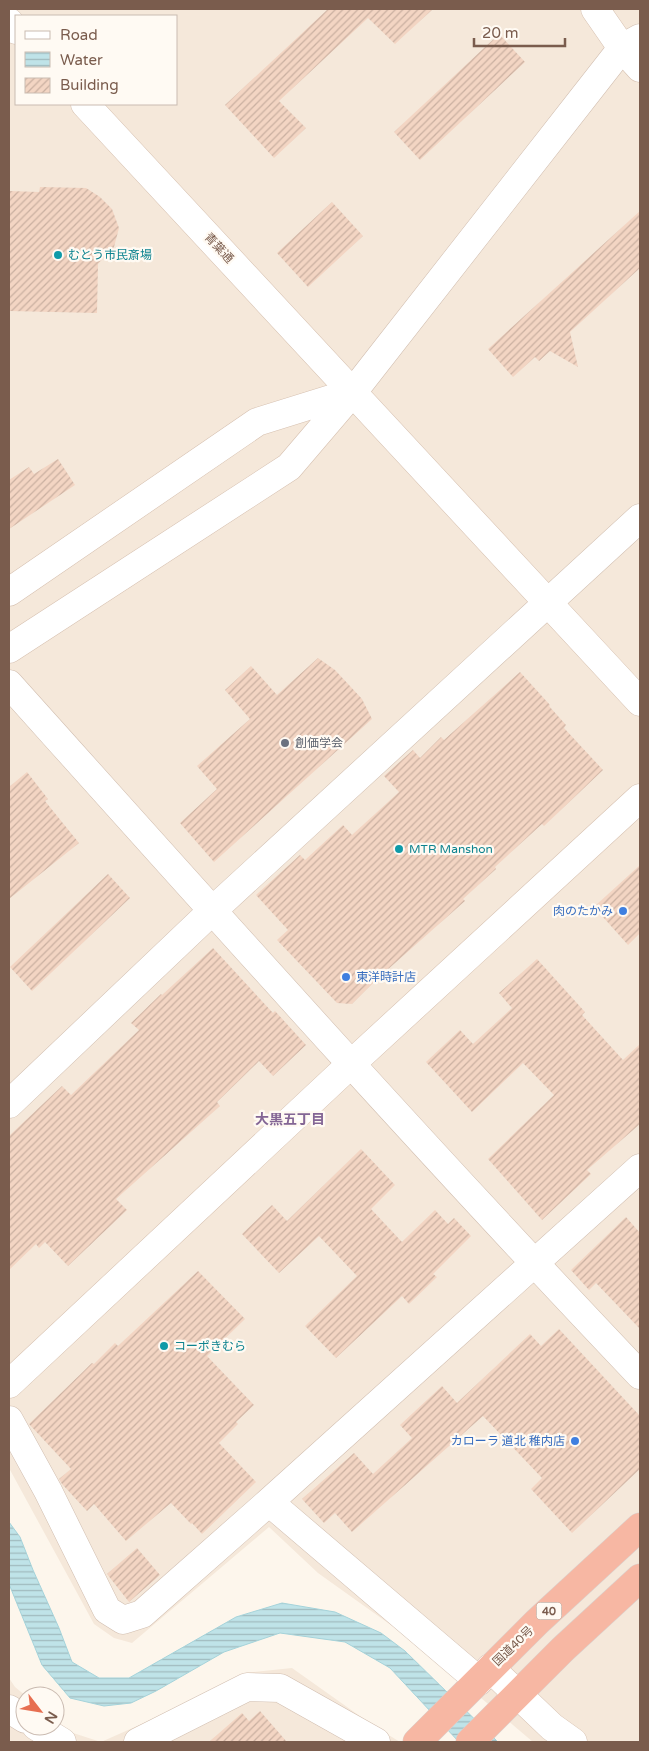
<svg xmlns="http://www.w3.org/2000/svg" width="649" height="1751" font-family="'Varela Round','Noto Sans JP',sans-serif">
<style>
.residential{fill:#f5e8da;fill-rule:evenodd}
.water{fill:url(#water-rules);stroke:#a5d3da}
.building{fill:url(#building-hatch)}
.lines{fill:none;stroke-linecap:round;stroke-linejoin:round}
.street-casing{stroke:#d1beb0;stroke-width:29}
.secondary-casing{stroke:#d6c0b0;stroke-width:29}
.highway-casing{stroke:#dad1cd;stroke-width:29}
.street{stroke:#fff;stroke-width:28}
.secondary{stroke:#fff;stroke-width:28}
.highway{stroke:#f7b7a3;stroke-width:28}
.culture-dot{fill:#0f9aa8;stroke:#fffaf3;stroke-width:2}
.worship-dot{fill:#6b7280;stroke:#fffaf3;stroke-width:2}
.shop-dot{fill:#3f7fe0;stroke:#fffaf3;stroke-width:2}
.labels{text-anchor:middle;stroke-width:4.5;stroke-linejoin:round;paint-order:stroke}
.shield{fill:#fffaf3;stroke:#a28b7f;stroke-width:1}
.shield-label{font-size:11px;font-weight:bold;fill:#7a5c4d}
.street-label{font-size:12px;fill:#7a5c4d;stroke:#fffaf3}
.culture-label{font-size:12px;fill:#0d838f;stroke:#fffaf3;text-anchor:start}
.worship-label{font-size:12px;fill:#5b616d;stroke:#fffaf3;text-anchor:start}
.shop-label{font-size:12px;fill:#366cbe;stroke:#fffaf3;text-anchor:end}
.neighbourhood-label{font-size:14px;font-weight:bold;fill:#846695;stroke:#fffaf3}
</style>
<defs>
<pattern id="water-rules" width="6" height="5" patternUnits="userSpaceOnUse" patternTransform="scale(1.25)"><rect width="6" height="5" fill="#bfe3e8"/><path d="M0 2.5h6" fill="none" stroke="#a0bbbe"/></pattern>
<pattern id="building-hatch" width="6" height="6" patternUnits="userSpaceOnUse" patternTransform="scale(1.25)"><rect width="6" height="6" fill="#f3d5c3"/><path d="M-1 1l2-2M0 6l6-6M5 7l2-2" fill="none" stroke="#cab0a1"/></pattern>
</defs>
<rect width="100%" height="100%" fill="#fdf6ec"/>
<path class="residential" d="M9 9H640V1742H533L416 1643 318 1573 269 1527 132 1643 114 1638 94 1624 9 1468ZM16 16H176V104H16Z
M292 1668 371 1724 400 1742H9V1678L15 1687 26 1696H25V1726H55V1720L70 1732 101 1742 171 1711 245 1673Z"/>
<path class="water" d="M9 1522 20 1537 33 1570 59 1628 72 1662 99 1678H129L236 1617 282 1603 335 1612 381 1633 405 1651 498 1742H459L390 1668 345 1642 280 1633 224 1652 156 1691 131 1703 104 1706 70 1698 42 1665 9 1584Z"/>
<path class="building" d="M328 9H433L395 44 368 18 279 101 306 128 274 158 225 105Z
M499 34 525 62 420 160 394 132Z
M40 187 86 188 100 197 112 209 119 228 114 247 98 264 97 313 9 311V191L39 192Z
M332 202 363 236 308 287 277 253Z
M640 211V268L570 332 578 367 550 351 539 361 535 357 513 377 488 349Z
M58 459 75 485 9 529V480L29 467 34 474Z
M318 658 335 670 349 685 362 699 372 719 214 862 180 823 217 789 197 766 250 719 225 690 251 666 277 695Z
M520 672 550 705 549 706 566 725 564 728 603 770 544 826 542 824 495 867 496 869 463 899 465 901 377 979 352 1004 337 1003 277 940 288 930 256 895 300 855 305 860 343 825 352 835 399 792 384 776 413 750 420 758 441 737 444 740Z
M27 772 48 799 45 801 79 843 9 899V787Z
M640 865V933L628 945 594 907Z
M108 874 130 898 32 991 10 967Z
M213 948 273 1013 275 1011 306 1045 273 1076 259 1061 217 1102 220 1106 116 1199 127 1210 68 1266 45 1242 39 1248 36 1244 9 1270V1136L62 1086 71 1095 139 1030 131 1023 161 994 162 995Z
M537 959 585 1012 582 1015 623 1060 640 1044V1124L587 1170 591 1174 542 1220 488 1159 554 1095 523 1063 472 1112 426 1062 460 1030 473 1044 512 1008 499 993Z
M361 1149 395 1185 371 1209 402 1242 435 1210 448 1224 454 1218 471 1236 433 1274 437 1277 409 1304 402 1296 336 1358 305 1326 357 1276 319 1236 279 1273 242 1234 272 1205 287 1221Z
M626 1217 640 1233V1329L596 1283 589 1290 571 1270Z
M198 1271 245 1319 207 1356 254 1405 236 1422 238 1424 219 1443 256 1482 202 1534 192 1523 191 1524 171 1503 126 1541 94 1504 87 1511 62 1484 59 1479 71 1469 29 1424 92 1363 94 1364 115 1343 118 1346Z
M559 1329 640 1416V1469L572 1533 531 1489 542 1478 483 1416 352 1532 335 1513 324 1523 302 1499 354 1453 373 1474 412 1438 400 1425 442 1386 457 1403 530 1334 541 1346Z
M137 1548 160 1575 129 1602 107 1574Z
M260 1711 287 1742H209L242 1713 249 1721Z"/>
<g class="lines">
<g class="street-casing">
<path id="street" d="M353 392 622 48 640 38
M9 684C217 916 425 1149 640 1375
M9 1104 212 911 640 518
M9 1420 48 1491 107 1610 123 1620 142 1614 269 1502 640 1168
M269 1502 479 1681
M9 1709 25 1719
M36 1726 62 1742
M138 1742 247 1687 280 1688 376 1742"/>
</g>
<g class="secondary-casing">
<path id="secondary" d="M595 9 622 48 640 68
M9 22 16 30
M85 104 640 702
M9 592 257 422 353 392
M9 649 289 467 353 392
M9 1384 351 1064 640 798
M490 1668 552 1727 573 1742"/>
</g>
<g class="highway-casing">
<path id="highway" d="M417 1742 537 1622 640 1527
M470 1742 563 1649 640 1578"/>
</g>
<use href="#street" class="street"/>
<use href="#secondary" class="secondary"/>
<use href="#highway" class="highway"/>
</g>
<g class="culture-dot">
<circle cx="58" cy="255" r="5"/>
<circle cx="399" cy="849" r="5"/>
<circle cx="164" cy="1346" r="5"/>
</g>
<circle class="worship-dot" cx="285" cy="743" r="5"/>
<g class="shop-dot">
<circle cx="623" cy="911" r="5"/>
<circle cx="346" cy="977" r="5"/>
<circle cx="575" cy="1441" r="5"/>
</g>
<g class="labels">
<rect class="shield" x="536.5" y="1602.5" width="25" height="17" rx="4"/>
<g class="shield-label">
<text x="549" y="1615">40</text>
</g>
<g class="street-label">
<text transform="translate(219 248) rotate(47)" y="4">青葉通</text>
<text transform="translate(513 1646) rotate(-44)" y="4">国道40号</text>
</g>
<g class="culture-label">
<text x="68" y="259">むとう市民斎場</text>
<text x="409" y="853">MTR Manshon</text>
<text x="174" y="1350">コーポきむら</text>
</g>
<g class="worship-label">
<text x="295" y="747">創価学会</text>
</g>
<g class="shop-label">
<text x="613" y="915">肉のたかみ</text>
<text x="356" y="981" text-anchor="start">東洋時計店</text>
<text x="565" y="1445">カローラ 道北 稚内店</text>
</g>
<g class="neighbourhood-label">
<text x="290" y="1124">大黒五丁目</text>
</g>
</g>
<rect width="649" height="1751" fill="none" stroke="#7a5c4d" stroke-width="20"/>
<rect x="15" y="15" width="162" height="90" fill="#fffaf3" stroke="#cabbb1"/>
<rect x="25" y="31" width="25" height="8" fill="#ffffff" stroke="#cabbb1"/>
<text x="60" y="40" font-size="15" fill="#7a5c4d">Road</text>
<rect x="25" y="52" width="25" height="15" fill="url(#water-rules)" stroke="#cabbb1"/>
<text x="60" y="65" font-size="15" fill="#7a5c4d">Water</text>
<rect x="25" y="78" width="25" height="15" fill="url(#building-hatch)" stroke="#cabbb1"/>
<text x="60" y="90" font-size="15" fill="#7a5c4d">Building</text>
<g transform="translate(40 1711) rotate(121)"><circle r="24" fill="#fffaf3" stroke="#cabbb1"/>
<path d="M0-4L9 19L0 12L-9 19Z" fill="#e76f51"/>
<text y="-8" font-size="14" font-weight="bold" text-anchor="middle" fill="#7a5c4d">N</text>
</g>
<path d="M474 38v8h91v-8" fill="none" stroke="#7a5c4d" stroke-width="2.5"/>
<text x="482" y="38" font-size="15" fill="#7a5c4d" stroke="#fffaf3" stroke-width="4" paint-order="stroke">20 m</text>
</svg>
